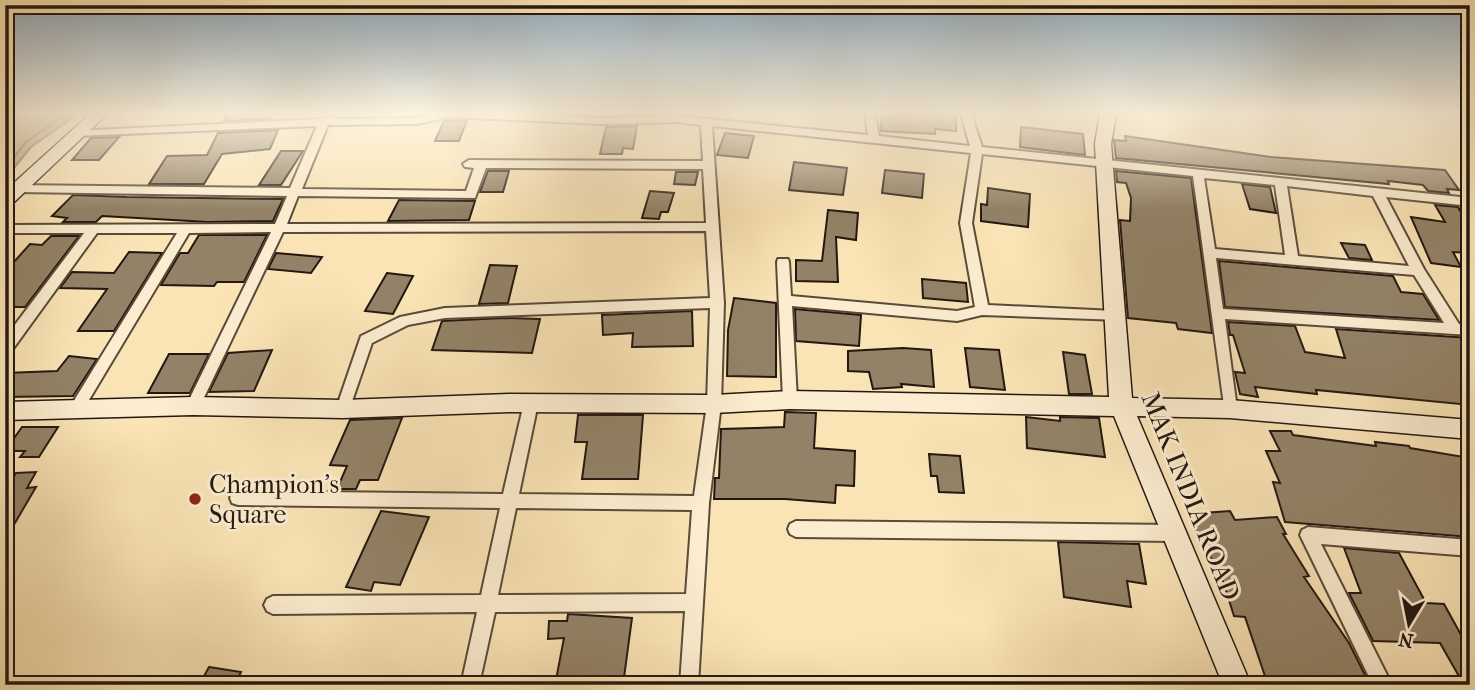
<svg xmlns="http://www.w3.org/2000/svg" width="1475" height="690" font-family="'IM FELL French Canon',serif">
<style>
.water{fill:#b19f7e;stroke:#786952;stroke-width:2}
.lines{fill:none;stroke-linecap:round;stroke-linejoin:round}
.shore{stroke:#6a5c48;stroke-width:2}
.building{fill:#938267;stroke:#231811;stroke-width:2}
.street-casing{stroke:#594b3a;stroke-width:4}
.secondary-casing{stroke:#231811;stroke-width:3}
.street{fill:#fcedd0;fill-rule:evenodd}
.secondary{fill:#fcedd0;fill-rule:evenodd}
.poi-dot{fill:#8f2418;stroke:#fcedd0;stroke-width:2.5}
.labels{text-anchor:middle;stroke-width:6;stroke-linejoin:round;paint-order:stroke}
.poi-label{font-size:26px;fill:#231811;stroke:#fcedd0;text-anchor:start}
.street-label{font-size:26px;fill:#231811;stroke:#fcedd0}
</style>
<rect width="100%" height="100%" fill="#fae4b6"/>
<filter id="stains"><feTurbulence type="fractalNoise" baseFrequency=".00286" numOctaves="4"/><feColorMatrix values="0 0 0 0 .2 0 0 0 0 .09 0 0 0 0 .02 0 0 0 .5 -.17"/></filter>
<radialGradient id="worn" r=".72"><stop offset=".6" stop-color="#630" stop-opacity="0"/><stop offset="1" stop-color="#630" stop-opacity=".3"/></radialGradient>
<path class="water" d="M5 114H78L31 147 5 179Z"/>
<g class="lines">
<path class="shore" d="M5 168 26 142 66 114"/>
</g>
<path class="building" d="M227 114H273L271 119 224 121Z
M882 114H956V131L935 129V134L881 131Z
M467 120 459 141H435L444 121Z
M637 126 633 149 623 148 622 154H600L606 127Z
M1021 127 1083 134 1085 155 1020 147Z
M278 130 270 149 222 154 204 184H149L167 156 207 155 218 133Z
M725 133 754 136 748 158 717 155Z
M1125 136 1271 157 1445 170 1459 190 1447 189 1449 193 1428 191 1423 185 1388 181 1389 184 1116 158 1114 140 1126 141Z
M119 137 99 160H72L91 138Z
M281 151H303L281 185H259Z
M794 162 847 168 843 195 789 190Z
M885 170 924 174 922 198 882 193Z
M488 171H509L503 192H480Z
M1116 171 1191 178 1212 333 1178 329 1176 323 1128 318 1120 220 1130 221 1131 198 1126 183 1117 182Z
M676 172H698L695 185 674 184Z
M1242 184 1270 187 1276 213 1250 209Z
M988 188 1030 194 1028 227 981 221V204L987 205Z
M650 191 674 193 668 212H661L659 219 642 218Z
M73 195 127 197 283 199 273 221 208 222 102 216 96 222H63L67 218 52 216Z
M399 200 475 201 469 220 388 221Z
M1435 205 1458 207 1467 223H1470V253L1453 252 1461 267 1431 263 1411 217 1445 222Z
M828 210 858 213 856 240 836 237 838 282 796 281V260L822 261Z
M199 235H267L244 282H217L214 286 161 285 180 253H188Z
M51 236H79L25 307H5V272L30 244 42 245Z
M1341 243 1365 245 1372 260 1349 258Z
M129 252 162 253 114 331H78L107 289 60 288 72 272 114 273Z
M276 253 322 257 311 273 268 269Z
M1219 261 1393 276 1401 292 1423 294 1439 320 1225 307Z
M490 265 517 266 508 303 479 304Z
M387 273 413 276 393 314 365 311Z
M922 279 966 283 968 302 923 298Z
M734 298 776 303V377L727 376 728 330Z
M795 309 861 315 859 346 796 341Z
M692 311 693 346 632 347 633 333 603 335 602 315Z
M504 318 540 319 532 353 432 350 442 321Z
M1228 322 1295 326 1305 352 1345 358 1336 329 1470 338V405L1316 390 1317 394 1255 387 1258 397 1240 394 1235 372 1245 373 1233 335H1230Z
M903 348 931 350 934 387 901 384 902 387 873 389 869 372 848 371V351Z
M965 348 999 350 1005 390 970 387Z
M272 350 254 391 209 392 228 353Z
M1063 352 1085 355 1092 394H1069Z
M169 354H209L190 393H148Z
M69 356 97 359 73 396 5 397V373L57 371Z
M785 412 816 413 814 448 855 451 854 486 836 485 835 503 785 499H714L715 478H719L721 429 784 427Z
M578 415H643L638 479H582L587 442H575Z
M1026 417 1060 421V417L1099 418 1105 457 1027 448Z
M402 418 378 480H360L356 489H337L347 466 330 465 350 420Z
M22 427H58L39 457H20L25 451H5Z
M1270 431H1291L1293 435 1376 446 1375 442 1409 446 1410 448 1470 458V537L1285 522 1273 482 1280 483 1266 451H1280Z
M929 454 960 456 964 493 939 492 937 476H931Z
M36 472 27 488 36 487 5 540V490L16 473Z
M381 511 429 517 400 585 374 582 371 591 346 587Z
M1230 511 1235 520 1277 517 1286 534H1283L1309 576 1304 577 1349 643 1368 681H1319L1320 685H1268L1245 617 1234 616 1223 581 1188 514Z
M1058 542 1139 544 1146 584 1127 581 1131 607 1064 597Z
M1344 548 1399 553 1426 603 1444 604 1470 651V685H1464L1440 643 1373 641 1349 593H1361Z
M568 614 632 618 623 685H555L564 638 548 639 549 621H567Z
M209 667 241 672 235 685H199Z"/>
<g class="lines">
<g class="street-casing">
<path id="street" d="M435 114H516L602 118 678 116 868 135 865 114H875L879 136 970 146 961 114H971L982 147 1470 198V206L1386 197 1424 269 1459 324 1470 325V335L1225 319 1237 409 1235 413 1230 415 1225 413 1193 176 982 154 972 223 988 305 1115 311 1120 312 1122 316 1120 320 982 315 957 321 792 306 797 400 795 404 790 406 785 404 783 400 777 262 778 259H788L789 262 791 296 957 311 975 307 960 223 971 153 712 126 724 303 721 404 709 503 698 685H680L685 611 495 612 479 685H461L477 612 273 614 267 611 264 605 267 599 273 596 481 595 500 508 238 505 232 503 230 498 232 493 238 491 503 494 524 403 526 399 531 397 536 399 538 403 519 494 694 496 707 404 710 308 445 318 408 325 372 343 348 413 343 415 338 413 336 409 361 336 400 317 445 308 710 298 706 231 283 232 200 406 198 410 193 412 188 410 186 406 271 232 189 233 80 415 75 417 70 415 68 411 70 407 177 233H97L10 353 5 354V338L84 233H5V225L275 224 287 196 17 192 13 191V185L290 188 317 126 76 136 72 135V131L322 119 331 116 336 119 417 118ZM449 117 602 124 678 122 701 125 703 161 469 160 463 164 465 167 474 168 466 191 302 189 328 125 417 124ZM486 168 703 169 706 223 287 224 298 196 475 198ZM1204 178 1275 185 1285 255 1215 249ZM1287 186 1373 196 1409 266 1298 256ZM1216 258 1414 275 1444 323 1223 309ZM516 508 692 510 686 594 498 595Z
M796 521 1174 525 1180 528 1182 533 1180 538 1174 541 796 537 790 534 788 529 790 524Z
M1308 527 1470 540V556L1321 544 1392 685H1373L1300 535 1302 530Z"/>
</g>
<g class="secondary-casing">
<path id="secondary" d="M90 114H107L11 205 5 207V191Z
M1100 114H1116L1111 144 1132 398 1230 400 1470 420V439L1230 418 1137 416 1251 685H1223L1114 416 790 409 714 413 509 412 343 418 193 415 5 420V402L193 397 343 400 509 394 714 395 790 391 1109 397 1095 144Z"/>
</g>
<use href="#street" class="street"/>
<use href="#secondary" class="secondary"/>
</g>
<linearGradient id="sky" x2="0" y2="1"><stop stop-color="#92acbe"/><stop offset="0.54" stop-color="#fdf3de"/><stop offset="1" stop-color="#fdf3de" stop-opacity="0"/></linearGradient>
<rect width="1475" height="210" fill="url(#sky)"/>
<circle class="poi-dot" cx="195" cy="499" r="7"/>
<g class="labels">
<g class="poi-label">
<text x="209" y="493">Champion's<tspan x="209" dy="30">Square</tspan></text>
</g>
<g class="street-label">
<text transform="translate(1191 496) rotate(68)" y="9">MAK INDIA ROAD</text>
</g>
</g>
<rect width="1475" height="690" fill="none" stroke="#fae4b6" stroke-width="28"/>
<rect x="7" y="7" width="1461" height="676" fill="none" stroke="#231811" stroke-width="3.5"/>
<rect x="14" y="14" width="1447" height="662" fill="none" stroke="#231811" stroke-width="2"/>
<g transform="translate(1409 624) rotate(190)" stroke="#fcedd0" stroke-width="5" paint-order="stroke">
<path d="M0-5L12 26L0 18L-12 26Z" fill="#231811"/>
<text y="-10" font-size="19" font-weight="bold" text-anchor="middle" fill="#231811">N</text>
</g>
<rect width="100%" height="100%" filter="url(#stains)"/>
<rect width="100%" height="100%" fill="url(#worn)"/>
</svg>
